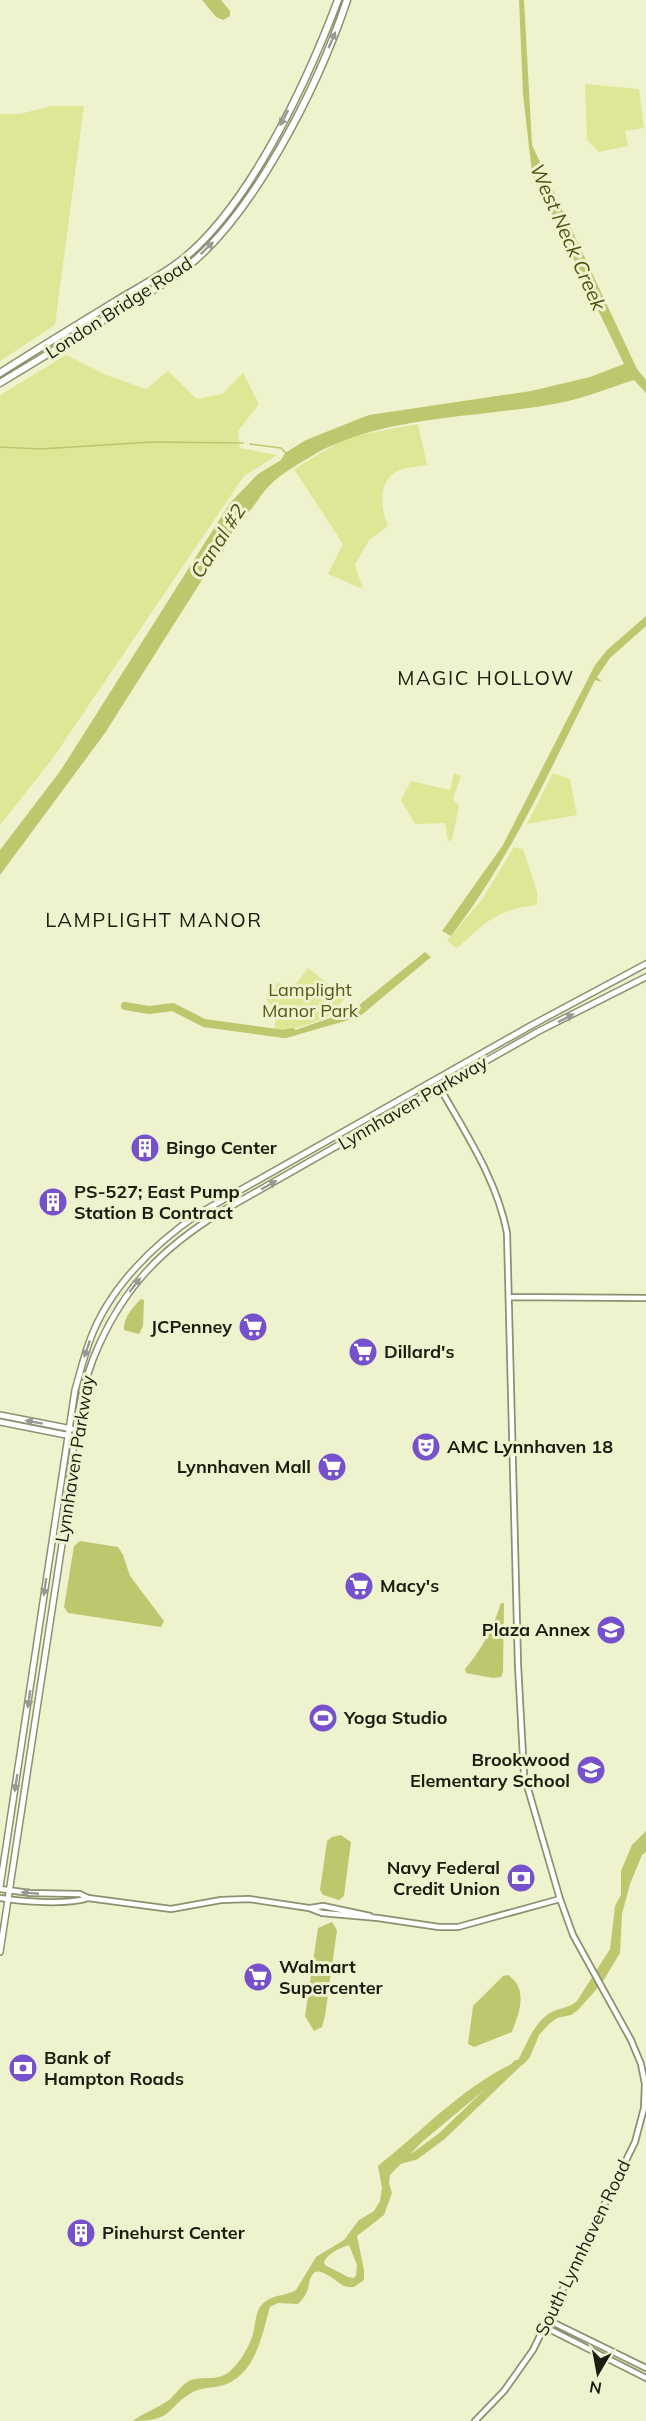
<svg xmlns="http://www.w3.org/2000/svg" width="646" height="2421" font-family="Mulish,sans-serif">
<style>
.green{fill:#dee796}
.water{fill:#bec76e;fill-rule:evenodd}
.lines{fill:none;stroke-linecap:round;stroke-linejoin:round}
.stream{stroke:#bec76e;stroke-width:1.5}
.river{stroke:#bec76e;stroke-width:8}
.tertiary-casing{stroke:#8d916f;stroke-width:8}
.secondary-casing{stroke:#8d916f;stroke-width:8}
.primary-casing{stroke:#8d916f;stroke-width:9}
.tertiary{stroke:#fff;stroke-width:4.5}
.secondary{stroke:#fff;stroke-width:5}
.primary{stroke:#fff;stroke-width:6}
.oneway{fill:#989993}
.labels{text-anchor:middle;stroke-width:6;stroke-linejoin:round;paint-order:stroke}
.street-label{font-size:18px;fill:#1b1d0f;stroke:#eef3ce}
.park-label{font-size:18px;fill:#545918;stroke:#eef3ce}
.poi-label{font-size:18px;font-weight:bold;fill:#1b1d0f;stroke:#eef3ce;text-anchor:start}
.water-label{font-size:20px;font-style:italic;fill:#4f5412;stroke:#eef3ce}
.neighbourhood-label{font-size:20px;letter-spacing:1.5px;fill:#1b1d0f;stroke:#eef3ce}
</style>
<rect width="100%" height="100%" fill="#eef3ce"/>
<path class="green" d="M585 84 639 89 644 128 625 131 628 146 599 152 587 140Z
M51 106H84L55 325 0 361V114H20Z
M66 355 109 376 146 389 168 371 197 399 222 394 243 373 259 404 238 431 240 448 277 455 244 476 53 758 0 825V395Z
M418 424 427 465C419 467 410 467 403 469 377 477 380 507 388 526L369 540 355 565 363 589 328 574 343 544 294 469 348 437Z
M454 773 461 776 453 799 459 806 452 840 448 841 445 823 415 824 401 800 411 781 450 790Z
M553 773 570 779 577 815 527 824Z
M514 847 523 849 537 892V905C495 910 487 922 457 948L447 941 483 898Z
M308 968 346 998 325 1019 286 1031H274L276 1016 266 999 273 993 277 983 294 986Z"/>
<path class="water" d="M202 0H221L230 11V16L223 20 216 17Z
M519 0H524L532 145 637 369 646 380V393L634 380C609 388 584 398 559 403 481 418 385 415 315 454 300 463 282 473 270 485 258 497 252 512 238 523L105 733 0 875V850L61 770 230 503 258 474 281 460 285 453 306 440 356 420 369 415 531 391 590 377 624 364 532 173 523 94Z
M646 616V626L610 658 597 677 602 682 595 680C551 768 511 858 451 936L442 931 503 845 595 665 607 650Z
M425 952 431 957 359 1017 286 1038 284 1034 353 1010Z
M141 1299 144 1300 143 1326 139 1334 124 1330C123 1318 133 1307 141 1299Z
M80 1541 118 1547 123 1555 130 1576 164 1621 161 1627 68 1613 64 1607 74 1546Z
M501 1603H504L503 1672 501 1677 493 1678 466 1673 465 1669C483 1647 492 1631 501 1603Z
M646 1831V1852L642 1855 630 1884 622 1914 620 1953 602 1983 578 2010 571 2015 557 2018 549 2024 539 2035 530 2057 524 2064 501 2076 422 2142 390 2175 389 2183 392 2193 384 2215 357 2236 364 2270V2280L354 2287C350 2287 347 2287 344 2286 337 2283 320 2265 313 2274 306 2282 313 2290 298 2304L278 2303 270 2307C262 2334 257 2369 229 2383 218 2389 204 2386 193 2392 165 2408 175 2421 133 2421 145 2412 158 2408 169 2400 176 2394 181 2385 189 2381 202 2375 217 2382 229 2372 240 2363 249 2347 253 2334 256 2322 255 2308 266 2301 276 2294 286 2296 296 2290L316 2257 344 2240 359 2220 374 2211 380 2201 382 2188 378 2166C420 2133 468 2082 517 2062 526 2046 534 2022 550 2013 559 2008 569 2008 577 2001L610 1949 615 1906 621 1895V1871L632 1845ZM349 2245 357 2265 356 2275 354 2278 348 2277 325 2265 324 2262C328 2253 340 2248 349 2245Z
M341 1835 351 1842 344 1896 339 1900 323 1895 320 1890 327 1841 332 1837Z
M332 1922 337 1930 325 2016 322 2027 314 2031 305 2016 318 1928Z
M508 1975C529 1989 519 2013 512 2032L474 2047 468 2044 473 2006 503 1976Z"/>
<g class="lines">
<path class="stream" d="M250 444 281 448 286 453
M0 447 40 449 152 442 243 443"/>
<path class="river" d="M125 1006 149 1010 173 1007 204 1023 284 1034 292 1032
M397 2161 415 2156 442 2136 517 2064"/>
<g class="tertiary-casing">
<path id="tertiary" d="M440 1088C466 1134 497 1180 507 1233L518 1665 524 1775 560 1899 573 1935 631 2040 641 2064 645 2084 644 2108 635 2142 533 2350 504 2391 475 2421
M510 1297 646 1298
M0 1889 30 1893 80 1894 88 1898 171 1909 221 1900 249 1899 309 1908 322 1913 378 1918
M0 1898C22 1902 69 1905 88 1898
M310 1908 323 1906 370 1916
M378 1918 439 1927H458L560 1899
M548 2320 646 2368
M545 2327 646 2378"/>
</g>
<g class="secondary-casing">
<path id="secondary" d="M0 1415 72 1429
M0 1422 71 1436
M0 1887 75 1390C80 1373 84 1356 90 1340 109 1288 153 1245 198 1214L532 1025 646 964
M0 1952C21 1812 43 1672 64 1531 73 1469 72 1403 99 1345 126 1285 163 1248 219 1213L539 1031 646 977"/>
</g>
<g class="primary-casing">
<path id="primary" d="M0 373C39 348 77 325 116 301 136 289 157 278 175 265 247 213 307 82 338 0
M0 383C39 359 78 336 117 312 138 299 160 287 179 273 252 221 319 84 347 0"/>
</g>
<use href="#tertiary" class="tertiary"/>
<use href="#secondary" class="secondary"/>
<use href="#primary" class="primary"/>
</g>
<defs><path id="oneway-solid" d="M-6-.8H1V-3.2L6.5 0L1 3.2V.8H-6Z" transform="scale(1.5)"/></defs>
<g class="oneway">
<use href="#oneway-solid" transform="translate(332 40) rotate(-67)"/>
<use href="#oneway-solid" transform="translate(284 118) rotate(118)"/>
<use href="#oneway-solid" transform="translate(207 248) rotate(-44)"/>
<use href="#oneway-solid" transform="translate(566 1018) rotate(-27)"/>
<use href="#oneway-solid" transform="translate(269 1185) rotate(-29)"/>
<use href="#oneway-solid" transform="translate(135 1285) rotate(-52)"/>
<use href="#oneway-solid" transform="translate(87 1349) rotate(109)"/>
<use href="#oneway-solid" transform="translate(34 1422) rotate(-170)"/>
<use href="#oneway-solid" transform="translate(45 1587) rotate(98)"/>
<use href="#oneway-solid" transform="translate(29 1699) rotate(98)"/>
<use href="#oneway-solid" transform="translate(16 1783) rotate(99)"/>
<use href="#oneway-solid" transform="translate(30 1893) rotate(-175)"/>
</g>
<defs>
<g id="building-disc" transform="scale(1.5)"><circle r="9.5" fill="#7751cb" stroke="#eef3ce"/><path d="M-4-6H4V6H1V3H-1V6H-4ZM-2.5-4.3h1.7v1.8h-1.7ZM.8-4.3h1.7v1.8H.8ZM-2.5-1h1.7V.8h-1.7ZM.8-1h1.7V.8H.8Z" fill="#fff"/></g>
<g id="supermarket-disc" transform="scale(1.5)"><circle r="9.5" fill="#7751cb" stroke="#eef3ce"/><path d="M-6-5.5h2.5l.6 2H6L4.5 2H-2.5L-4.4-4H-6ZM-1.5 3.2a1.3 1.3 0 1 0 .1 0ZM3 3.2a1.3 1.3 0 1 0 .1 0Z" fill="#fff"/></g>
<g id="theatre-disc" transform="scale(1.5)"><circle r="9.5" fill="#7751cb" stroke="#eef3ce"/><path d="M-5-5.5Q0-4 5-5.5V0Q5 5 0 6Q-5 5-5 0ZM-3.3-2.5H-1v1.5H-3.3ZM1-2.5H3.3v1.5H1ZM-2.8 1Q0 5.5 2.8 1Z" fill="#fff"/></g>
<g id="school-disc" transform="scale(1.5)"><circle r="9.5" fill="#7751cb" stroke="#eef3ce"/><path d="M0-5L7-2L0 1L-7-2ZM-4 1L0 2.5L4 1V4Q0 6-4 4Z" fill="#fff"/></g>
<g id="stadium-disc" transform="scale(1.5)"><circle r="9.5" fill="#7751cb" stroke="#eef3ce"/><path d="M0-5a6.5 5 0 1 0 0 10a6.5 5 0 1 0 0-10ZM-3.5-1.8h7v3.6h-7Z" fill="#fff"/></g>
<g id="bank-disc" transform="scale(1.5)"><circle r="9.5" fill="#7751cb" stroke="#eef3ce"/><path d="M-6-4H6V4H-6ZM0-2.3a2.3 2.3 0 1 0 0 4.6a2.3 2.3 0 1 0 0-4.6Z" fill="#fff"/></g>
</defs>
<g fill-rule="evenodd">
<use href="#building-disc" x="145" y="1148"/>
<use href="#building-disc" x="53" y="1202"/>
<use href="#supermarket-disc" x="253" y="1327"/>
<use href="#supermarket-disc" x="363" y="1352"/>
<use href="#theatre-disc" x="426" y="1447"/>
<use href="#supermarket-disc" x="332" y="1467"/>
<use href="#supermarket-disc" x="359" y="1586"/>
<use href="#school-disc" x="611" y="1630"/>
<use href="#stadium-disc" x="323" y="1718"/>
<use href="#school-disc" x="591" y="1770"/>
<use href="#bank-disc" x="521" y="1878"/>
<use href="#supermarket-disc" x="258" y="1977"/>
<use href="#bank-disc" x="23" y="2068"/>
<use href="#building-disc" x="81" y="2233"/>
</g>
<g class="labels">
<g class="street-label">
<text transform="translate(119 308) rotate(-33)" y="6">London Bridge Road</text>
<text transform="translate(413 1103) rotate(-30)" y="6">Lynnhaven Parkway</text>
<text transform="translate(75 1459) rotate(-81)" y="6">Lynnhaven Parkway</text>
<text transform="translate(583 2248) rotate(-64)" y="6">South Lynnhaven Road</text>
</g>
<g class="park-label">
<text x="310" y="996">Lamplight<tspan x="310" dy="21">Manor Park</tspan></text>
</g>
<g class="poi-label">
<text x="166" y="1154">Bingo Center</text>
<text x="74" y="1198">PS-527; East Pump<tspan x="74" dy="21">Station B Contract</tspan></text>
<text x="232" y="1333" text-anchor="end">JCPenney</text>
<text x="384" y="1358">Dillard's</text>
<text x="447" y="1453">AMC Lynnhaven 18</text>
<text x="311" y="1473" text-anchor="end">Lynnhaven Mall</text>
<text x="380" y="1592">Macy's</text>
<text x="590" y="1636" text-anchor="end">Plaza Annex</text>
<text x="344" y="1724">Yoga Studio</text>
<text x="570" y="1766" text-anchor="end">Brookwood<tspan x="570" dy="21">Elementary School</tspan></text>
<text x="500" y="1874" text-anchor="end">Navy Federal<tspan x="500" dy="21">Credit Union</tspan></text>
<text x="279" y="1973">Walmart<tspan x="279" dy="21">Supercenter</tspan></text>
<text x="44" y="2064">Bank of<tspan x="44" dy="21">Hampton Roads</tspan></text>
<text x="102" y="2239">Pinehurst Center</text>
</g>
<g class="water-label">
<text transform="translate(568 237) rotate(66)" y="7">West Neck Creek</text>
<text transform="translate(218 541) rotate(-57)" y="7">Canal #2</text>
</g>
<g class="neighbourhood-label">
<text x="486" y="685">MAGIC HOLLOW</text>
<text x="154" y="927">LAMPLIGHT MANOR</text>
</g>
</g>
<g transform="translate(598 2373) rotate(190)" stroke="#eef3ce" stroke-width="4.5" paint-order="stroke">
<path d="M0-4.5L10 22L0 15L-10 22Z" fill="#1b1d0f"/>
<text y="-9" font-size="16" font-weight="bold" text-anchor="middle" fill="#1b1d0f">N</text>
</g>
</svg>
